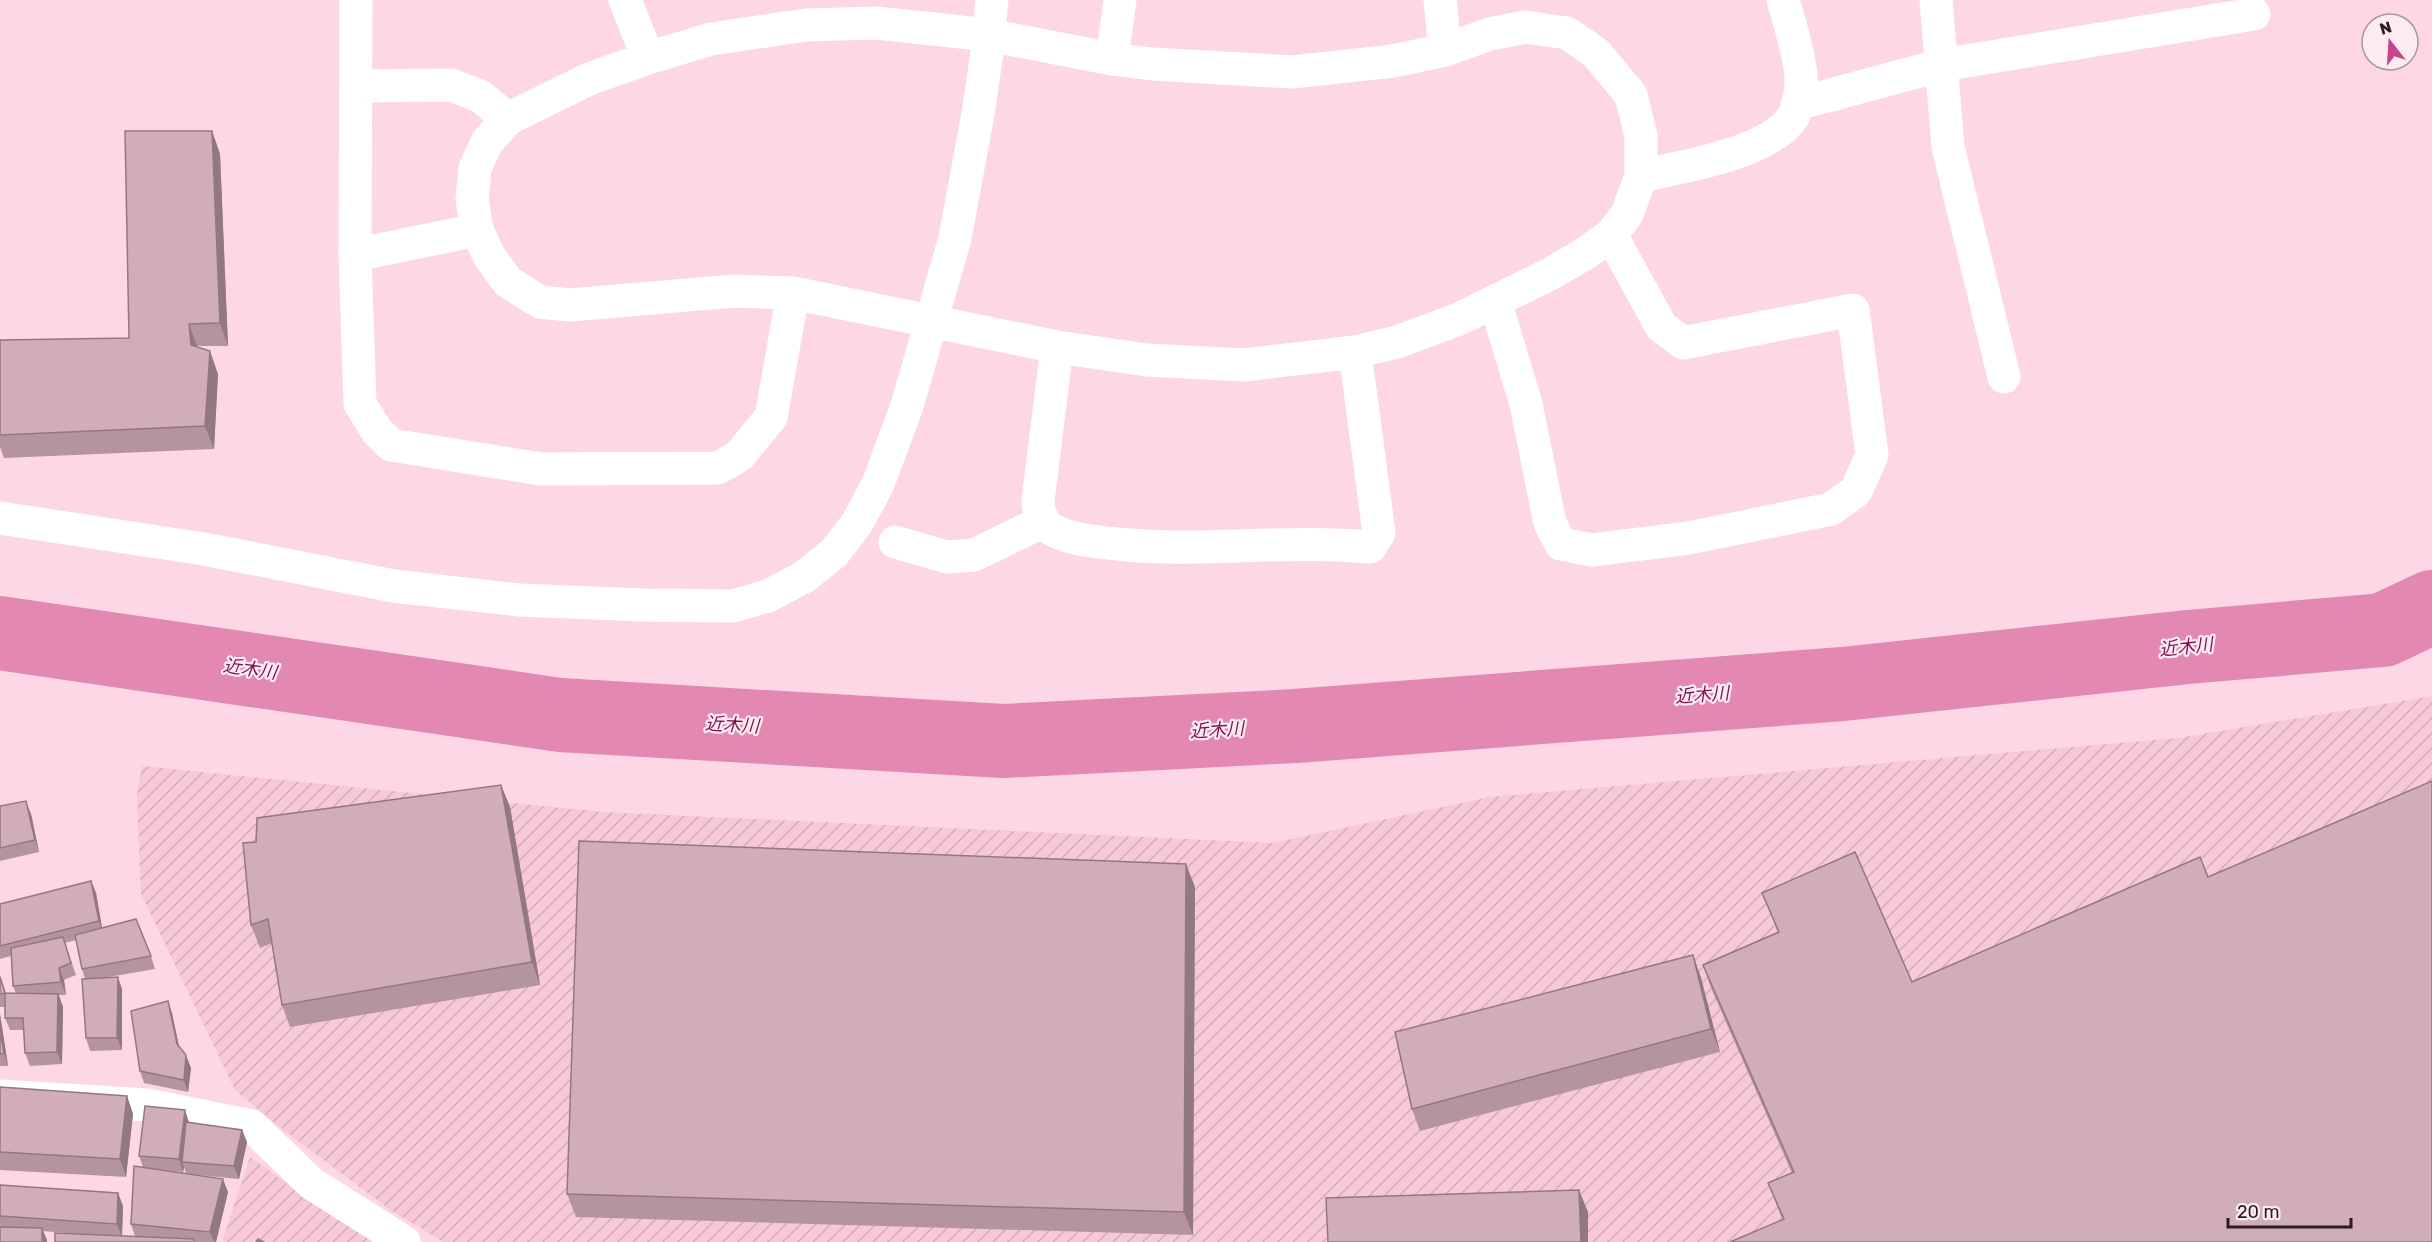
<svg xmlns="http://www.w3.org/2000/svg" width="2432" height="1242" font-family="Rubik,'Noto Sans JP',sans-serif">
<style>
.industrial{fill:url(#industrial-furrows)}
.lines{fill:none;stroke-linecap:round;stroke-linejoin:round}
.river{stroke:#e388b1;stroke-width:74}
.street{stroke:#fff;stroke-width:33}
.wall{fill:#b494a1;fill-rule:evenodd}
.shaded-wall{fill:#927883}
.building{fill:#d1acbb;stroke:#927883;stroke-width:1.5}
.labels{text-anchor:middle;stroke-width:4.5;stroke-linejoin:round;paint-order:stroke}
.water-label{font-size:18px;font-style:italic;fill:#7e1050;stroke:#fcecf2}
</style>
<defs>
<pattern id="industrial-furrows" width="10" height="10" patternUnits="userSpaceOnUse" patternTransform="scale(1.5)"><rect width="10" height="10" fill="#f6c8da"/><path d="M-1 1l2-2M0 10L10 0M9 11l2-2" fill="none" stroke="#d3abbb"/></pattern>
</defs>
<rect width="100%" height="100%" fill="#fed7e7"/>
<path class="industrial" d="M2432 696V1242H443L389 1209 278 1126 235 1090 141 894 137 795 142 766 603 812 1273 843 1490 797 2178 738Z
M250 1157 306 1197 375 1242H222Z"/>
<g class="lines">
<path class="river" d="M0 633 560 715 1003 741 1295 726 1843 684 2188 647 2383 630 2432 607"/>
<path class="street" d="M356 0 355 255 360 404 377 431 391 445 541 469 718 468 739 456 771 417 793 293
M625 0 648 58
M1440 0 1445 50
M1936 0 1948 147 2004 377
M877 23 989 35 1112 59 1152 64 1292 72 1393 61 1445 50 1490 34 1525 27 1567 33 1596 53 1631 95 1641 136V176L1627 214 1611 235 1586 253 1552 273 1459 319 1397 342 1355 352 1244 365 1147 360 1057 347 793 293 734 291 570 305 540 302 508 282 489 256 477 230 472 199 475 168 487 142 508 119 589 79 648 58 711 39 806 25Z
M1112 59 1120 0
M356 86 451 85 480 96 508 119
M1797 104 1942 65 2254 14
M1641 176C1684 166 1768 154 1793 117 1798 110 1800 94 1801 86 1803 65 1789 21 1783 0
M355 255 477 230
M1495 301 1526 404 1550 523 1561 544 1592 550 1689 538 1831 509 1856 491 1872 455 1853 310 1683 343 1661 326 1611 235
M1057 347 1038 501C1039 513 1042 525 1055 531 1073 540 1097 542 1117 544 1202 553 1285 539 1370 547L1379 533 1355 352
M0 518 204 549 394 586 519 600 643 605 733 606 768 596 804 577 834 553 857 523 878 484 907 406 955 238 978 114 987 52 992 0
M895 542 947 557 974 555 1044 521
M0 1096 147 1105 252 1126 311 1183 404 1242"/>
</g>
<path class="wall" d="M212 131 220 154 228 346H197L218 374 214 449 4 458 0 447V340L129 338Z
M501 785 510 807 540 985 290 1027 282 1005 272 943 260 948 251 925 256 842Z
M0 806 31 814 39 852 0 861Z
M2208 877 1782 1219 1768 1183 1792 1173 1711 988 1703 965 1778 933 1762 893 1912 982Z
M91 881 96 893 102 928 151 956 155 969 109 977 122 989V1050L90 1051 86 1038 85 979 82 969 76 940 65 943 76 975 64 980 66 995H59L63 1007 62 1064 30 1066 25 1053 24 1030H10L5 1018V1007H0V975L6 993 16 994 13 986 11 956 0 959V904Z
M1195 887 1193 1235 576 1217 567 1194Z
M1693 955 1701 978 1720 1052 1420 1131 1412 1109Z
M172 1013 179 1047 191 1068 188 1092 144 1083 140 1071Z
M0 1014 8 1066H0Z
M0 1087 127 1096 133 1114 126 1177 0 1170Z
M189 1123 242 1130 247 1142 239 1179 198 1175 228 1192 216 1242H55L79 1234 43 1231 47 1242H0V1185L118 1193 123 1206 122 1236H135L131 1224 143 1167 139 1156ZM184 1167 186 1173 160 1169 183 1172Z"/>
<path class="shaded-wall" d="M212 131 220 154 228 346 220 323Z
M189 324 197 346 191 345Z
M210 351 218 374 214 449 205 426Z
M501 785 510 807 540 985 532 962Z
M26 801 31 814 39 852 35 840Z
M1186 864 1195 887 1193 1235 1184 1212Z
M91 881 96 893 103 933 99 921Z
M1693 955 1701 978 1720 1052 1711 1029Z
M59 968 64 980 66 995 61 982Z
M118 977 122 989V1050L117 1038Z
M58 994 63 1007 62 1064 57 1052Z
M168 1001 172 1013 181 1056 177 1044Z
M0 1014 8 1066 4 1053 0 1030Z
M186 1055 191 1068 188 1092 184 1080Z
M127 1096 133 1114 126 1177 120 1159Z
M185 1110 189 1122 182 1162 184 1167 183 1172 179 1159Z
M242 1130 247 1142 239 1179 234 1166Z
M223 1179 228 1192 216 1242H214L210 1232Z
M1579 1190 1588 1212V1242H1581Z
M118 1193 123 1206 122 1237 117 1224Z
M42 1228 47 1240V1242H42Z"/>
<path class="building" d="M125 131H212L220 323 189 324 191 345 210 351 205 426 0 435V340L129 338Z
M2432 781V1242H1730L1784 1219 1768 1183 1794 1172 1703 965 1779 932 1762 893 1855 852 1912 982 2200 857 2208 877Z
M501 785 532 962 282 1005 268 919 251 925 243 843 256 842 257 818Z
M26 801 35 840 0 848V806Z
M579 841 1186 864 1184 1212 567 1194Z
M91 881 99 921 0 946V904Z
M136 919 151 956 82 969 75 935Z
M63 937 71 963 59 968 61 982 13 986 11 948Z
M1693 955 1711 1029 1412 1109 1395 1032Z
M0 977 5 993 58 994 57 1052 25 1053 23 1018H5V993L0 994Z
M118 977 117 1038H86L82 979Z
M168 1001 177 1044 186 1055 184 1080 140 1071 131 1011Z
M0 1030 4 1053 0 1054Z
M0 1087 127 1096 120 1159 0 1152Z
M145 1106 185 1110 179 1159 139 1156Z
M186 1122 242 1130 234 1166 182 1162Z
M134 1166 223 1179 210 1232 131 1224Z
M0 1185 118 1193 117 1224 0 1216Z
M1579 1190 1581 1242H1328L1326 1198Z
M0 1227 42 1228V1242H0Z
M55 1233 194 1239V1242H55Z
M258 1239 264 1242H256Z"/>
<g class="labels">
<g class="water-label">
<text transform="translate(2186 647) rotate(-6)" y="6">近木川</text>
<text transform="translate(250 669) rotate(8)" y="6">近木川</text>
<text transform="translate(1702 695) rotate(-4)" y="6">近木川</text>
<text transform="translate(732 725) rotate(3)" y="6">近木川</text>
<text transform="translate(1217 730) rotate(-3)" y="6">近木川</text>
</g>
</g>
<g transform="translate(2390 42) rotate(343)"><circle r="28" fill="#fcecf2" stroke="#a8999f" stroke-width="1.5"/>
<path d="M0-4.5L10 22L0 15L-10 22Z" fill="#c84488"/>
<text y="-9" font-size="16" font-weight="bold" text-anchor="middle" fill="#291c22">N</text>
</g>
<path d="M2228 1218v9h123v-9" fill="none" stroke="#291c22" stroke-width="3"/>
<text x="2237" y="1218" font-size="18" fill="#291c22" stroke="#fcecf2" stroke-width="4.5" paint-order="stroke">20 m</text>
</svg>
